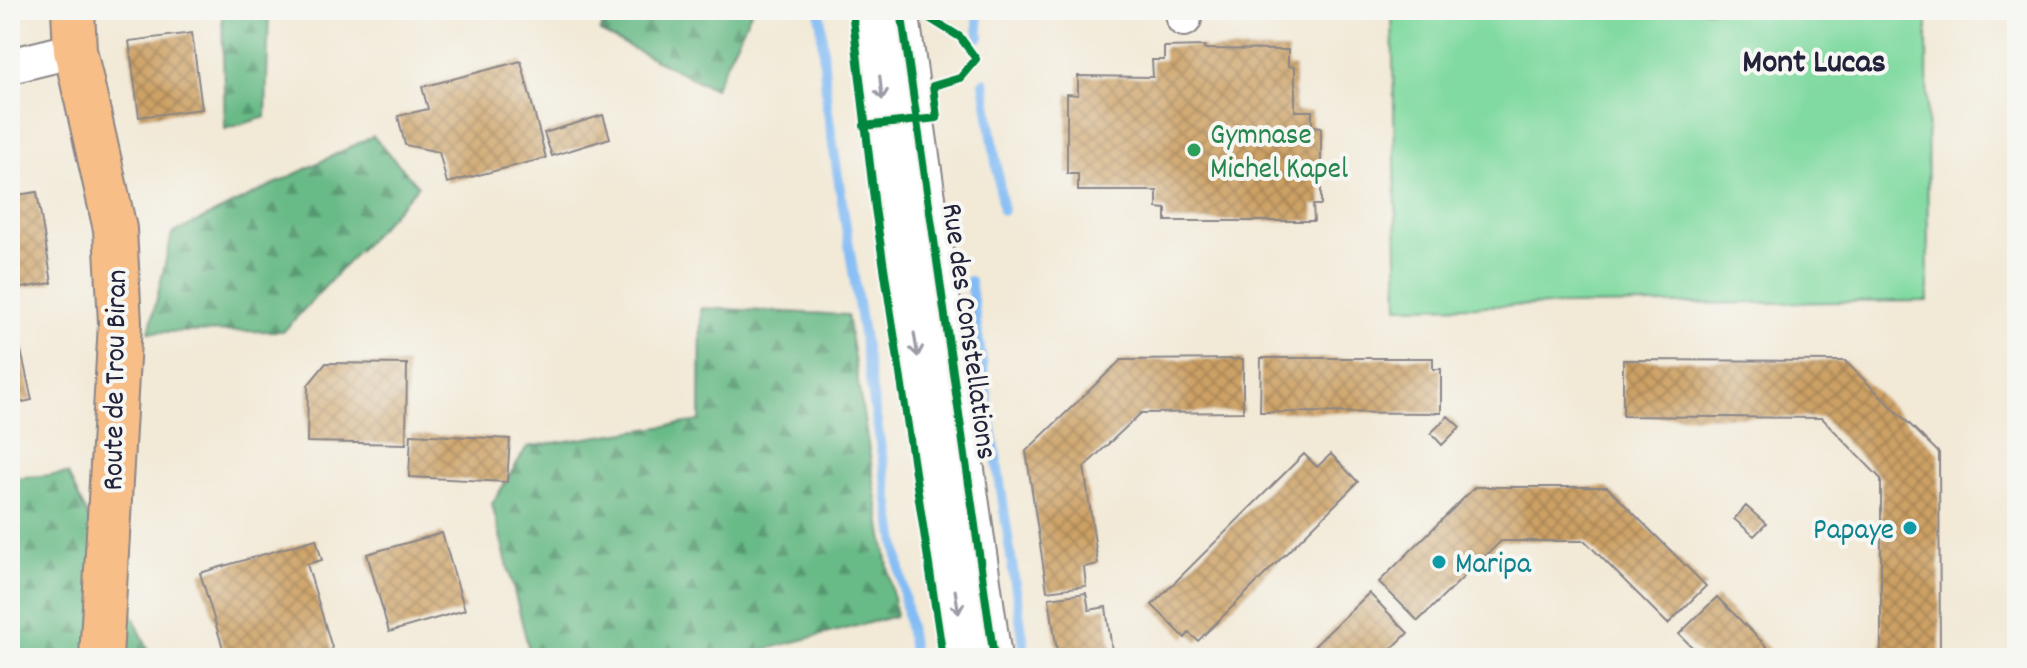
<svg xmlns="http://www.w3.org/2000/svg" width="2027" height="668" font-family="Dekko,sans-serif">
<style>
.forest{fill:url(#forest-firs);stroke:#456e60;stroke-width:2}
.garden{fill:#81daa0;stroke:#527e6e;stroke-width:2}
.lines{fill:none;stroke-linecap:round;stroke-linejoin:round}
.stream{stroke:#83bcf4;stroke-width:10}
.building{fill:url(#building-cross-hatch)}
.minor-casing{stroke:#8a8688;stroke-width:38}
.major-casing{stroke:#8a8688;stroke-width:46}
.minor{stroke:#fff;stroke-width:34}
.major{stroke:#f7be88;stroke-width:42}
.cycleway-casing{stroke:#f6f6f2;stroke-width:13}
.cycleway{stroke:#00873e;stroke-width:8}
.oneway{stroke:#9c9ca7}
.leisure-dot{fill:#2e9e5b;stroke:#f6f6f2;stroke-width:3}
.culture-dot{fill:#0f9aa8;stroke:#f6f6f2;stroke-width:3}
.labels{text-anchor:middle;stroke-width:8;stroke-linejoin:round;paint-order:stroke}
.leisure-label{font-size:30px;fill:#27864d;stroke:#f6f6f2;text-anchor:start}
.street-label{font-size:30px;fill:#22223b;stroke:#f6f6f2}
.culture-label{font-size:30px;fill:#0d838f;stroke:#f6f6f2;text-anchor:end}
.quarter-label{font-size:34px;font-weight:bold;fill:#22223b;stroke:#f6f6f2}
</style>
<defs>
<pattern id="forest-firs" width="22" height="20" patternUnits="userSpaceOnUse" patternTransform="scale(2)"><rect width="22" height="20" fill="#68ba86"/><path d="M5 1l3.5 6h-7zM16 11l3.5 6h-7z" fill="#55976f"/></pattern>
<pattern id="building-cross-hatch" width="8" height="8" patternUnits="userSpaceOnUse" patternTransform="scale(2)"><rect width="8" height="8" fill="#cda165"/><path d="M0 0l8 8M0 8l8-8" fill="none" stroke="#a68354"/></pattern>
</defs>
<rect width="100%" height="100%" fill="#f6f6f2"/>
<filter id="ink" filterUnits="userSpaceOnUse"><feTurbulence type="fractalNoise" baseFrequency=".0125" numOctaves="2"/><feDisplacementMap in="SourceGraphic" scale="16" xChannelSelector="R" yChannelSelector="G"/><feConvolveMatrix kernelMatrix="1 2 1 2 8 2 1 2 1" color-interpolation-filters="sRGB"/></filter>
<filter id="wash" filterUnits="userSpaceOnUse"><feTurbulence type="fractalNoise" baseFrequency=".006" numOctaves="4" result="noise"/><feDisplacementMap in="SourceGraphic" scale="32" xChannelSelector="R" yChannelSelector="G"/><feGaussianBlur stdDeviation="1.8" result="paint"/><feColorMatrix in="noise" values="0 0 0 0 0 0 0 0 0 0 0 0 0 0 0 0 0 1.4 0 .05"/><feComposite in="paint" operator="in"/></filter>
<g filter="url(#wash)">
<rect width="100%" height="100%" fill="#f2e9d6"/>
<path class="forest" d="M222 10H269L266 117 225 129Z
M608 10H752L714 89 600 32Z
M373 136 418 186 284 331 149 332 172 234Z
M701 308 847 315 896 616 731 658H531L492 504 527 447 700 421Z
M68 474 152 658H10V478Z"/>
<path class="garden" d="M1392 10H1927L1928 301 1398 307Z"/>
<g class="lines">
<path class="stream" d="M820 10 827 106 914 658
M977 10 979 37
M984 82 1003 210
M970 281 1026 658"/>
</g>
<g id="blocks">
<path class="building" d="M192 33 202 109 139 117 129 41Z
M1205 46 1204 49 1288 50V66L1295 67V111H1312V126L1321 127V205H1313L1314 221H1166V209L1157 208V191H1078V174H1067V94L1078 95V76L1153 77 1152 60H1164V47Z
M521 61 546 158 447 183 439 152 405 145 398 116 428 109 422 87Z
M603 115 610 138 552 156 544 133Z
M37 192 52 283 10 290V196Z
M14 319 32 400 10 405V320Z
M1261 358H1433V369H1441V413L1260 412Z
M1243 359V412L1141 413 1084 467 1098 564 1084 567 1086 586 1047 591 1026 451 1121 360Z
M1623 360 1845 361 1939 453 1940 658H1881V479L1822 418 1623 416Z
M326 363 407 364 406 444 307 442 308 385Z
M1448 416 1460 427 1442 445 1431 433Z
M411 434 510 439 507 482 409 477Z
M1304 454 1317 467 1331 454 1358 482 1198 641 1189 633 1185 638 1152 605Z
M1475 487H1607L1706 586 1668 624 1585 541H1501L1418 621 1379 582Z
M1746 506 1766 524 1754 536 1734 519Z
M442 533 465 610 389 632 367 554Z
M316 539 322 560 307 564 335 658H226L200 573Z
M1086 593 1089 610 1106 607 1113 658H1058L1049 598Z
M1369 593 1408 633 1382 658H1302Z
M1717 597 1778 658H1703L1679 634Z"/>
</g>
</g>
<g filter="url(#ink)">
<use href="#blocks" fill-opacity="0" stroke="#8a8688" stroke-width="2"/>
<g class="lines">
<g class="minor-casing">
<path id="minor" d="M873 10 895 202 966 658
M901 10 994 658
M1184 10V19
M10 66 75 50"/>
</g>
<g class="major-casing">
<path id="major" d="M73 10 75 50 115 229 120 323 101 658"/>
</g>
<use href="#minor" class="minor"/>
<use href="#major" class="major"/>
<g class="cycleway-casing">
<path id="cycleway" d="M852 10 875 208 943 658
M901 10 994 658
M864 126 937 118 933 86 960 78 976 59 960 37 926 16 925 10"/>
</g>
<use href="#cycleway" class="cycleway"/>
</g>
<defs><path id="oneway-shaft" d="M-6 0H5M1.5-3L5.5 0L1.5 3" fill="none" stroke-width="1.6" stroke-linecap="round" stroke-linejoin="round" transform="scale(2)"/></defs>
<g class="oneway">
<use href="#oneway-shaft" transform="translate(881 88) rotate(84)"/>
<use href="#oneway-shaft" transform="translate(916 345) rotate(81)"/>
<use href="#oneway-shaft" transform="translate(957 602) rotate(81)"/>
</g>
</g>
<circle class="leisure-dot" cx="1194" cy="150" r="8"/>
<g class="culture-dot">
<circle cx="1910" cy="528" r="8"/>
<circle cx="1439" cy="562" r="8"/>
</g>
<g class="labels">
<g class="leisure-label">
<text x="1210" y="143">Gymnase<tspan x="1210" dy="34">Michel Kapel</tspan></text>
</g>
<g class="street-label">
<text transform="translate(971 331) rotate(82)" y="10">Rue des Constellations</text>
<text transform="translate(113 380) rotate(-89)" y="10">Route de Trou Biran</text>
</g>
<g class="culture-label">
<text x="1894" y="538">Papaye</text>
<text x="1455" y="572" text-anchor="start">Maripa</text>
</g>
<g class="quarter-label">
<text x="1814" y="71">Mont Lucas</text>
</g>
</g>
<rect width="2027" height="668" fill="none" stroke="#f6f6f2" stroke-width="40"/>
</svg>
